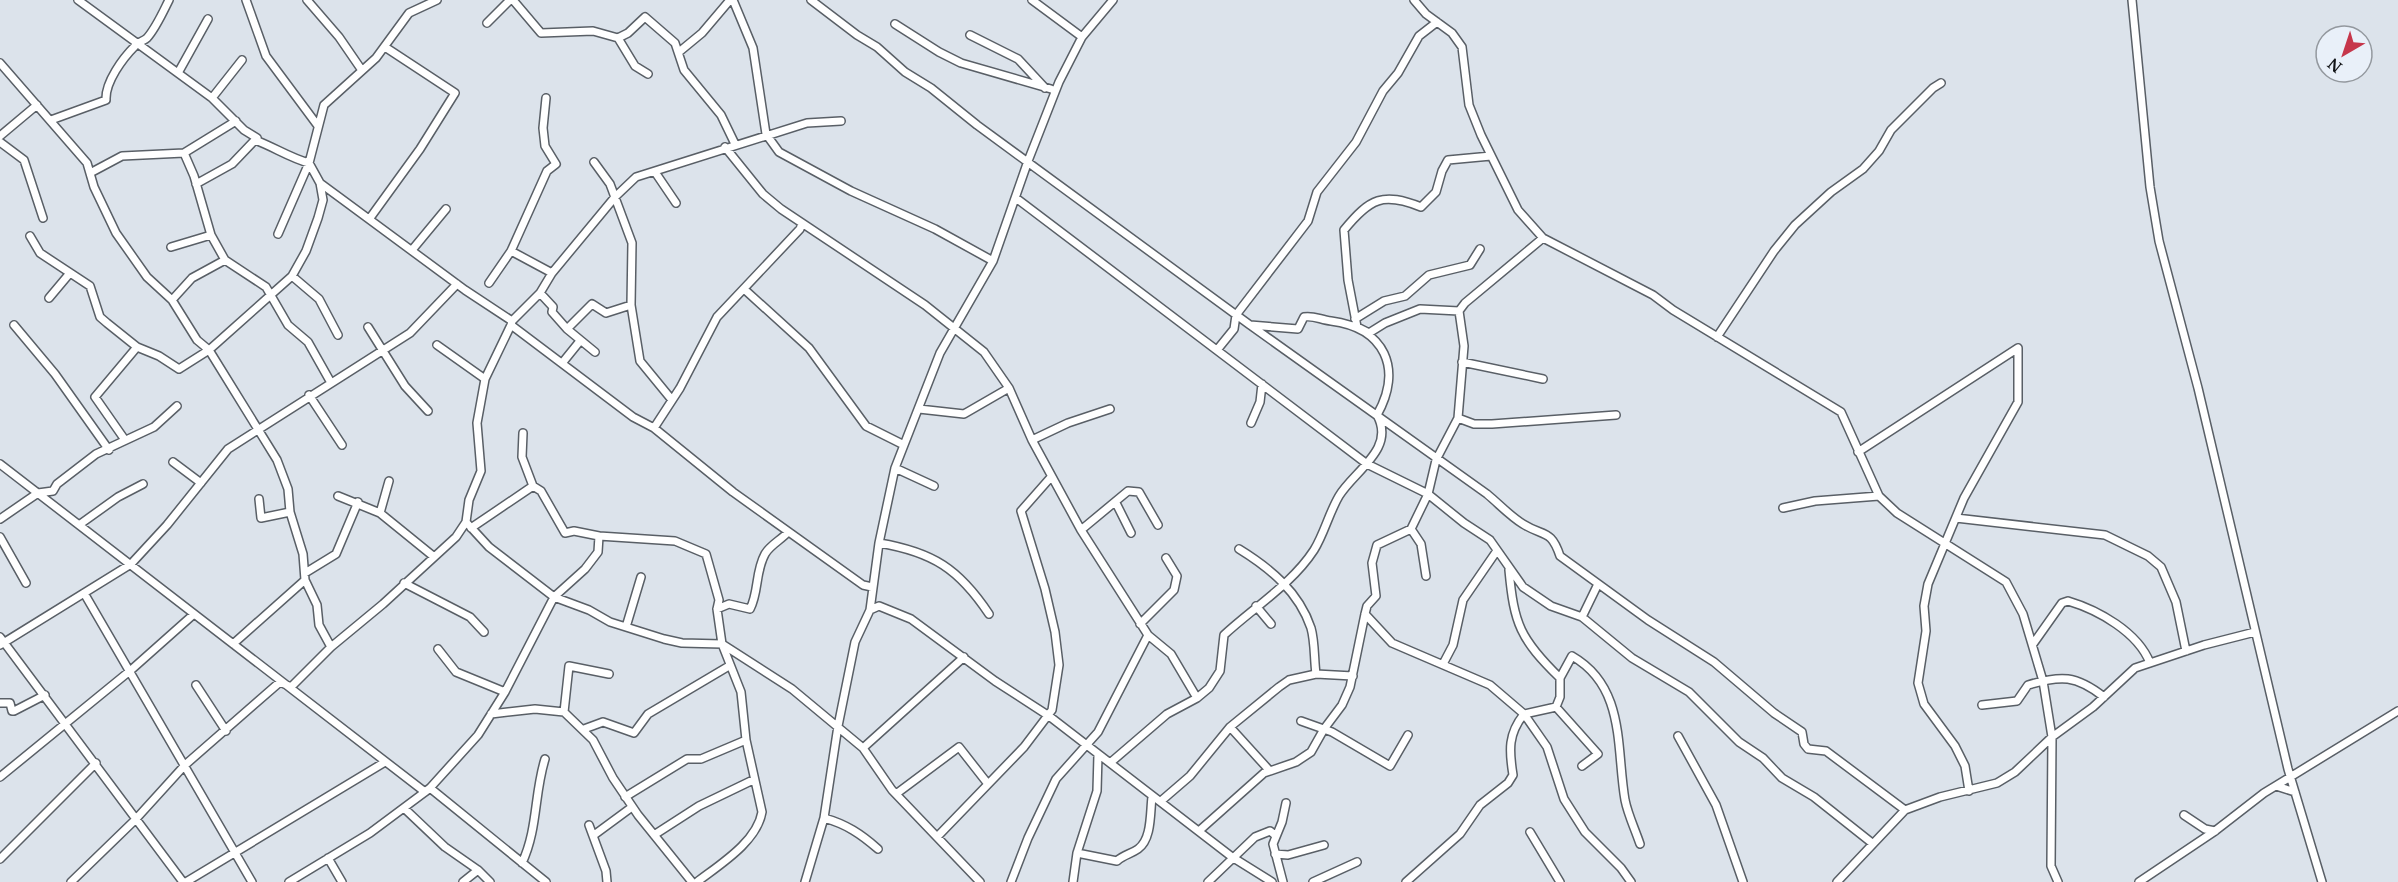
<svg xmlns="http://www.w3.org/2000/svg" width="2398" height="882" font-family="'Noto Serif',serif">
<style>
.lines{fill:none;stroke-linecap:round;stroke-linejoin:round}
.minor-casing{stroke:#595f66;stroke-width:10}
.minor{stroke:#fff;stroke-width:7}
</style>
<rect width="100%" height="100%" fill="#dce3eb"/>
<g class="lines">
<g class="minor-casing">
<path id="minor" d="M78 0 212 98 244 130 257 138 255 140C274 147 290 158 309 163L320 183 339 197 465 290 512 321 511 325 633 417 654 428 733 492 863 585 872 587
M246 0 266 56 318 126
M307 0 339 37 361 69
M513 0 541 33 593 31 618 38 628 33 645 17 675 43 684 70 721 115 735 144
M733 0 753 48 766 134 779 152 851 191 935 229 993 261
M811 0 857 35 877 47 905 72 931 88 977 125 1250 325 1298 329 1304 317C1313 315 1321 320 1331 321 1385 328 1403 369 1377 415 1396 449 1354 471 1339 496 1329 513 1324 534 1314 550 1292 584 1253 608 1224 635L1220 671 1209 688 1197 698 1167 714 1110 763
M1032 0 1082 37
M1414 0 1426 14 1452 33 1462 47 1469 105 1481 135 1518 210 1543 238 1653 295 1673 310 1841 412 1879 496 1897 513 2006 582 2023 614 2043 681 2052 737 2051 866 2058 882
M2132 0 2150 187 2159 241 2198 388 2288 769 2322 882
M487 23 510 0
M895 24 939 52 961 63 1051 89
M970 35 1018 59 1045 88
M618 38 635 66 648 74
M679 52 702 33 730 0
M0 63 87 163 94 187 116 233 147 277 172 300 197 340 209 350 277 460 288 489 290 512 303 554 305 580 317 605 319 625 331 647
M178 73 208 19
M212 98 242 60
M546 98 543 128 545 146 556 164 547 171 511 251 552 273
M51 120 106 100C105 82 123 58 135 46 138 42 144 41 147 38 156 28 163 12 169 0
M0 136 37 105
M0 142 24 160 43 218
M725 147 763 194 781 209 925 305 984 352 1009 388 1032 440 1081 530 1148 635 1098 732 1056 779 1028 838 1011 882
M184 153 194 176 211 235 225 260 266 287 288 325 308 342 330 381
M1491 156 1448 160 1442 171 1436 192 1421 207C1383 192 1370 198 1344 230L1348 280 1357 327 1369 333 1385 323 1420 309 1459 311 1465 303 1543 238
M594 162 610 184 632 243 631 305 640 361 672 400
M92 172 122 156 184 153 236 121
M655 172 676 203
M196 184 232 164 255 140
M1016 198 1367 464 1428 494 1464 523 1490 540 1523 587 1551 606 1582 617 1632 658 1689 692 1739 742 1763 758 1782 778 1814 797 1872 843
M370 218 420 149 455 93 385 47
M278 234 309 163 324 105 376 58 409 13 437 0
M30 236 40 253 90 286 100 317 107 323 137 347 159 356 179 369 209 350 292 276 306 251 318 218 323 200 320 183
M171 247 211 235
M412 250 446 209
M292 276 319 299 338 335
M489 283 511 251
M744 289 809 348 866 426 904 445
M540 293 553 307 552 312 567 329 595 352
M49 298 70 273
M172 300 192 278 225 260
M1355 319 1384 301 1405 296 1429 275 1470 265 1480 249
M512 321 540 293 552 273 615 197 636 177 807 123 841 121
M14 325 55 374 109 450
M1250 325 1487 494C1499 504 1510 516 1523 524 1544 537 1551 529 1560 556L1648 620 1714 662 1774 713 1802 732 1804 744 1808 749 1826 751 1905 810
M368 327 405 386 428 411
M567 329 592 304 606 313 631 305
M1717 337 1774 251 1795 225 1831 192 1863 169 1879 151 1891 130 1933 88 1941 83
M437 345 485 379
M1217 350 1234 329 1236 315 1308 221 1317 192 1356 142 1383 91 1398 73 1419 36 1437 22
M563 362 580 341
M1462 362 1543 379
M309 395 342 445
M919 409 964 414 1009 388
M1458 418 1474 424H1492L1616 415
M1251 423 1260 402 1262 384
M654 428 680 388 717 317 800 229 802 223
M523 433 522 457 533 486
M125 440 95 397 137 347
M1032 440 1068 423 1110 409
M1858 452 2018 348V402L1964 498 1928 584 1924 606 1926 631 1918 683 1924 704 1955 746 1965 766 1969 791
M173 462 201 483
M0 464 425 792 430 788 546 882
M895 468 934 486
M338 496 380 513 433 556
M259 499 261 518 290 512
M1116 503 1131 533
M1783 508 1815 501 1879 496
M380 513 389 481
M1956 518 2105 535 2148 556 2161 567 2176 602 2186 651
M0 519 38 493 53 491 57 484 96 454 154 427 177 406
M466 522 489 547 554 597 589 610 610 622 664 639 682 643 722 644 792 689 863 748 892 790 980 882
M79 525 118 497 143 484
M1411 529 1428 494 1436 460 1458 418 1464 346 1459 311
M1081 530 1128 491 1139 492 1158 525
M599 536 675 541 706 554 719 600 717 609 722 644 741 692 746 740 762 812C757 842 719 865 697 882
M0 537 26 583
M879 543C933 552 959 569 989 614
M1509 570C1514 624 1520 639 1560 678V697L1556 707 1524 714 1547 747 1564 799 1585 832 1621 868 1631 882
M305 573 336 554 358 502
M404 583 470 617 484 632
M84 593 252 882
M1256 606 1271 624
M717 609 729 604 750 609C759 592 755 572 765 554 770 545 781 540 788 532
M870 610 879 606 911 619 995 681 1049 716 1232 857 1272 882
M1365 614 1392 643 1490 685 1524 714C1508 734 1509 750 1513 775L1508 783 1480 805 1460 834 1406 882
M1582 617 1598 584
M1140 624 1174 590 1177 576 1166 558
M626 627 641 577
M1148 635 1171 654 1197 698
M0 637 183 882
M233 644 305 580
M2033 644 2062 603 2068 601C2098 610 2138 632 2150 663
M0 645 131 564 167 525 228 449 410 333 457 284
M438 649 456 672 505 692
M1443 664 1453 645 1463 600 1496 552
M1316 674 1353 676
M1560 678 1572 656C1626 687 1616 748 1625 800 1628 815 1635 829 1640 844
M196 685 226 731
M0 703H10L12 711H14L45 695
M1982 705 2017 701 2028 685C2061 675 2076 675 2104 697
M1556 707 1598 754 1582 766
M564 712 569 666 609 674
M491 714 535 709 564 712 593 740 613 778 638 815 692 882
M1301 721 1332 732 1390 766 1408 735
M1230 727 1269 770
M584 729 603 722 634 733 648 714 729 666
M1678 736 1716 805 1743 882
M863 748 964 657
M0 777 131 670 194 614
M2276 786 2295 792
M430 788 478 735 505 692 554 597 585 569 598 552 599 536 574 531 565 533 541 491 533 486 471 528
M896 794 959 747 988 784
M625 797 687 759H701L746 740
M1161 801 1190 776 1230 727 1279 687 1289 680 1316 674C1314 659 1315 642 1311 628 1299 592 1270 568 1239 549
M405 809 445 847 478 870 490 882
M2184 815 2205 829 2215 831
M824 818C846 824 861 834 878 849
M589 825 606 871 607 882
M1200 830 1264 773 1296 762 1311 752 1324 729 1342 705 1350 687 1365 614 1367 606 1376 596 1372 563 1377 545 1411 529 1421 544 1426 576
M1530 832 1560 882
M594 835 632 807
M654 835 699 806 753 780
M937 837 1024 747 1052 710 1059 665 1055 632 1045 589 1021 511 1051 477
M1077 853 1117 861C1123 855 1131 854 1138 849 1152 839 1150 813 1152 797
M1275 854 1288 855 1324 845
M328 858 342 882
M0 859 96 763
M522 863C538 829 534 794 545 759
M71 882 135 820 185 765 280 682 291 687 331 647 383 604 456 537 466 522 469 500 481 471 477 423 485 379 511 325
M186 882 385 762
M289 882 370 833 425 792
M463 882 478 870
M805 882 824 818 838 726 855 642 870 610 879 543 895 468 940 353 993 261 1028 161 1059 82 1082 37 1113 0
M1073 882 1077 853 1097 791 1098 755
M1208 882 1255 837 1270 831 1275 835
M1283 882 1273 844 1282 822 1286 803
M1313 882 1357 862
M1837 882 1905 810 1940 797 1997 783 2015 772 2052 737 2093 707 2135 668 2204 645 2255 632
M2139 882 2215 831 2264 793 2398 711"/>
</g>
<use href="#minor" class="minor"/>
</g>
<g transform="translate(2344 54) rotate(219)"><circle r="28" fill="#e9f0f9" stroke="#93989e" stroke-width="1.5"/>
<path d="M0-4.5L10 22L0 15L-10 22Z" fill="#c6364b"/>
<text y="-9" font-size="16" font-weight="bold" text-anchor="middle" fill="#111316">N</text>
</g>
</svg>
